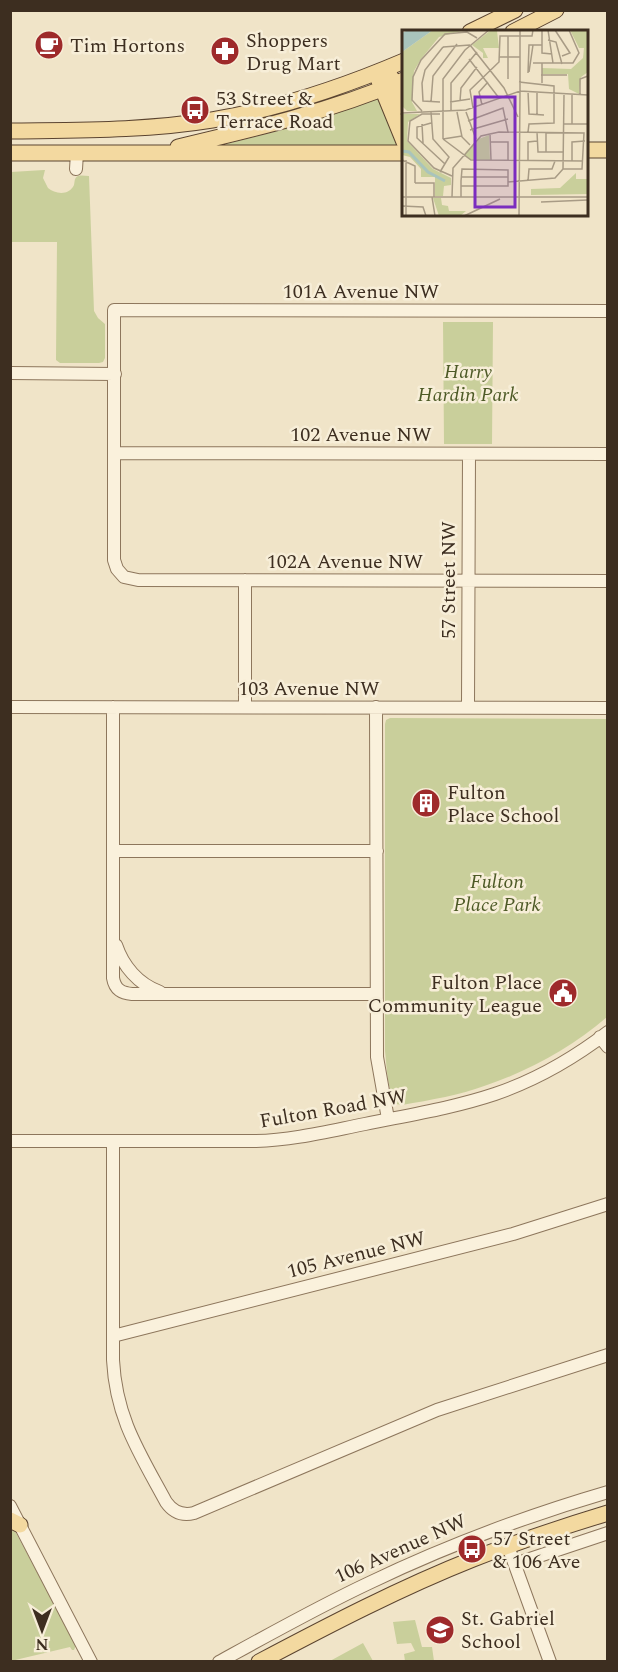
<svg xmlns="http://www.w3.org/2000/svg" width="618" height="1672" font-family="Spectral,serif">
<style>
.green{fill:#c9cf9b}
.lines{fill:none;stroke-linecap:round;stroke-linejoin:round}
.minor-casing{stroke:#8d765c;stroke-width:14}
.major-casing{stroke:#5b4430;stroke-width:17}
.minor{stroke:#faf1dc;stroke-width:12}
.major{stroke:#f3d9a0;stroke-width:15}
.labels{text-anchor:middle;stroke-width:5;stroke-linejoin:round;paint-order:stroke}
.poi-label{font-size:20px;fill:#3d2e20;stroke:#f7eed8;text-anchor:start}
.street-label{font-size:20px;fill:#3d2e20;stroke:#f7eed8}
.park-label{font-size:20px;font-style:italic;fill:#4d5a26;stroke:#f7eed8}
.inset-river{fill:none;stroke:#a9c4bc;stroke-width:3}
.inset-road{fill:none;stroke:#a89b85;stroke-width:1.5}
.view{fill:#7b2cbf;fill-opacity:0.15;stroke:#7b2cbf;stroke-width:3}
.inset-edge{fill:none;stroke:#3d2e20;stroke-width:3}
</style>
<rect width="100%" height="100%" fill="#f0e4c8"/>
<path class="green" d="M374 99 379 100 398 146H226V144L309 123Z
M44 170H45L43 178 48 188C55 194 69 196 74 185 75 181 74 178 78 176 81 175 85 176 89 176L94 311 98 318 105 324V358L103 362 99 363H60L56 360 57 242H11V172Z
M443 322H493L492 444H444Z
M390 718 608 719 607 1017C572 1047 531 1070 487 1085 460 1095 431 1100 402 1105L396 1104C387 1090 387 1068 385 1051V724L386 720Z
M10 1526 16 1533 76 1645 74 1650H72L70 1647 11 1661Z
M415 1620 422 1647H432L434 1661H405L404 1654 415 1651 411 1643 397 1644 393 1622Z
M363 1643 373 1661H330Z"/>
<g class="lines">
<g class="minor-casing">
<path id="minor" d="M76 169 77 153
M608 311 114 310V560L117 569 124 577 138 580 608 581
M10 373 115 374
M114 453 608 454
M10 707 608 708
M113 707V978C115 990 122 993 132 994H376
M245 707V580
M376 707 377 1057 388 1119
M468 707 469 454
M113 851H377
M116 945C123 966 138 984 160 992
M600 1037 608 1047
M10 1141H256C293 1140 329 1131 365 1124 409 1115 453 1108 495 1094 536 1080 574 1058 608 1032
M113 1141V1360C116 1418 139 1452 166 1502 173 1512 182 1516 194 1513L437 1410 608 1355
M113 1336 513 1234 608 1204
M10 1506 91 1662
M508 1546 550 1662
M515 1564 608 1533
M219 1662C268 1635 318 1607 369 1583 446 1546 526 1516 608 1492"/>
</g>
<g class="major-casing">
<path id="major" d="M470 32 515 10
M513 32 556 10
M391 77 404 107
M379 81 404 142
M10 131C77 130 145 131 212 120 277 109 343 87 404 61
M178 147C255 129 331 111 404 80
M586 150H608
M10 153H404
M10 1520 20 1525
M259 1662C329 1625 400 1588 473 1559 517 1542 562 1527 608 1513"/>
</g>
<use href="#minor" class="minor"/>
<use href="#major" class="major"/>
</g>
<defs>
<g id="cafe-disc" transform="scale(1.5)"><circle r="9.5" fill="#9e2a2b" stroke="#f7eed8"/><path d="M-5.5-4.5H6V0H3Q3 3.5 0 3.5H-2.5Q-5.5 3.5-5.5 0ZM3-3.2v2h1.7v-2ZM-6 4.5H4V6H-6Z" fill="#fff"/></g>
<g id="pharmacy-disc" transform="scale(1.5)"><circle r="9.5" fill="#9e2a2b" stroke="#f7eed8"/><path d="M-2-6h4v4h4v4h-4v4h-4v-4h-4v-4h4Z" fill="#fff"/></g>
<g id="bus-disc" transform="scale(1.5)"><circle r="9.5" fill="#9e2a2b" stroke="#f7eed8"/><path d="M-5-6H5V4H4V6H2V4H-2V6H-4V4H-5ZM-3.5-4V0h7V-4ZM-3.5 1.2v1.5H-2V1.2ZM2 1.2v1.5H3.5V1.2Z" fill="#fff"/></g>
<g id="building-disc" transform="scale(1.5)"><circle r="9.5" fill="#9e2a2b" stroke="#f7eed8"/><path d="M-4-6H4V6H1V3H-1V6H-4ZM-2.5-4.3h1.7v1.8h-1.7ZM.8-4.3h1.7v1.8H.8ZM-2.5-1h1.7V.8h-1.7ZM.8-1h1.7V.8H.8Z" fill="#fff"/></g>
<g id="civic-disc" transform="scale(1.5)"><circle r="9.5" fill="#9e2a2b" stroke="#f7eed8"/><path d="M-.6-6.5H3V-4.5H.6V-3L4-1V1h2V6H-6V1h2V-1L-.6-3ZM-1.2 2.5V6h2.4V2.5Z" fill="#fff"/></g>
<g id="school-disc" transform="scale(1.5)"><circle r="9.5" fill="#9e2a2b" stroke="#f7eed8"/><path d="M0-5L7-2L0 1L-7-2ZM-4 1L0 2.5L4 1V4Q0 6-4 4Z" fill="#fff"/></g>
</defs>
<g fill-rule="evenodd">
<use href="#cafe-disc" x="49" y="45"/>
<use href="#pharmacy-disc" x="225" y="51"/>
<use href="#bus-disc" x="195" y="110"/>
<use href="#building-disc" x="426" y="803"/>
<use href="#civic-disc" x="563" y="993"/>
<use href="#bus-disc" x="472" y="1549"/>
<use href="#school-disc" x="440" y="1630"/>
</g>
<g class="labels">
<g class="poi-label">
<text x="246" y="47">Shoppers<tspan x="246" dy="23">Drug Mart</tspan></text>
<text x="70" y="52">Tim Hortons</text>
<text x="216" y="105">53 Street &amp;<tspan x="216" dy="23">Terrace Road</tspan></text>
<text x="447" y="799">Fulton<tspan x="447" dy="23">Place School</tspan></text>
<text x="542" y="989" text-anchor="end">Fulton Place<tspan x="542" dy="23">Community League</tspan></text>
<text x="493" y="1545">57 Street<tspan x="493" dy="23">&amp; 106 Ave</tspan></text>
<text x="461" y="1625">St. Gabriel<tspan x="461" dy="23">School</tspan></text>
</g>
<g class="street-label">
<text x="361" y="298">101A Avenue NW</text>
<text x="361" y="441">102 Avenue NW</text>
<text x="345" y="568">102A Avenue NW</text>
<text transform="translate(448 580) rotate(-90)" y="7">57 Street NW</text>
<text x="309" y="695">103 Avenue NW</text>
<text transform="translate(333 1108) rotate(-10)" y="7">Fulton Road NW</text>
<text transform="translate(356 1254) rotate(-14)" y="7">105 Avenue NW</text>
<text transform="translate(400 1548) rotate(-24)" y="7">106 Avenue NW</text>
</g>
<g class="park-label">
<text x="468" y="378">Harry<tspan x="468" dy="23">Hardin Park</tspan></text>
<text x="497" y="888">Fulton<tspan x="497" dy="23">Place Park</tspan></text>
</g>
</g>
<g transform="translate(402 30)">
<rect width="186" height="186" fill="#f0e4c8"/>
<path d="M31 0H63L37 7 19 29 12 41 10 72 15 81H5L1 77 0 22ZM89 0 95 1 97 18H81L86 28H81V23L70 15ZM168 0H186V42L179 47 177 64 167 59 166 44H140V38L169 39 181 28 182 18H177ZM0 84H18L6 92 5 111 31 139 49 148V155L42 156 41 166H33V147H19V139L8 127 0 125ZM87 105 88 130H69L62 125 74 110ZM186 133V164L129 165V159L158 158 174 143V149H185ZM31 168H39L40 175 46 176 47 181H64L58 186H37Z" fill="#c9cf9b"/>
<path d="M6 0H31L0 22V3Z" fill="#a9c4bc"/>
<path class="inset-river" d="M0 121 7 122 26 142 43 151"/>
<path class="inset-road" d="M118 0V61L186 65M140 0V23L150 24M146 0 151 33M153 0 168 23 160 26M146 10 154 12 160 34M68 15 102 58 116 87M41 17 68 15M97 27H118M67 29 97 68M131 33H171L177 23 167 0M140 33V53M127 42 131 15M126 43 127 15H140M139 45H165M106 49V6M117 52 152 56V93L127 94 126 102M126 61 127 84 142 85M178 65V49L186 46M58 71 59 58 75 37M29 72 31 46 55 14M38 72 21 71 20 53 23 40 41 17M48 72 68 69M80 75 77 62 86 52M71 78 68 60 97 32 98 6H130L131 0M20 81 10 70 11 47 19 30 43 4 65 2 75 8M49 81V53L75 22M29 82 31 109 47 127 38 142M55 82 60 107 68 115M64 82 74 109M0 83 64 80 118 61 117 186M38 84H20L8 91 6 111 32 138 50 146M135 85V62M66 91 101 78 106 102M29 93 15 97V108L43 134M20 94 21 113M162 94H186M170 94V65M68 100 106 89M135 102 136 122H161M88 104 89 130M41 109 69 130 181 131M41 109V49L63 20 87 0M41 109 60 106M89 112H106V130M144 122V102M0 130 13 136V153M126 130V112L135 111M170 131V112L183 111M161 139 162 65M59 147H106M126 151 127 139H150L153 131M13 153H32V167M0 167H186M30 167 33 186M50 167 51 138 79 106 97 102 182 103 180 139H161L153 148 106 152M59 167V151L60 139 106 140V156H59M139 172 186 170M0 176 21 177 24 186M4 186V130M62 186 98 169"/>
<path class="view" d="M73 67H113V177H73Z"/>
<rect width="186" height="186" class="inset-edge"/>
</g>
<rect width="618" height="1672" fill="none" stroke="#3d2e20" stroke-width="24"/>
<g transform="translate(42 1630) rotate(180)" stroke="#f7eed8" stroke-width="4.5" paint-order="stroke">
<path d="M0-4.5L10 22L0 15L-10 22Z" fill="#3d2e20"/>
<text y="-9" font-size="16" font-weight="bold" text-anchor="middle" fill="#3d2e20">N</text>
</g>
</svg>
